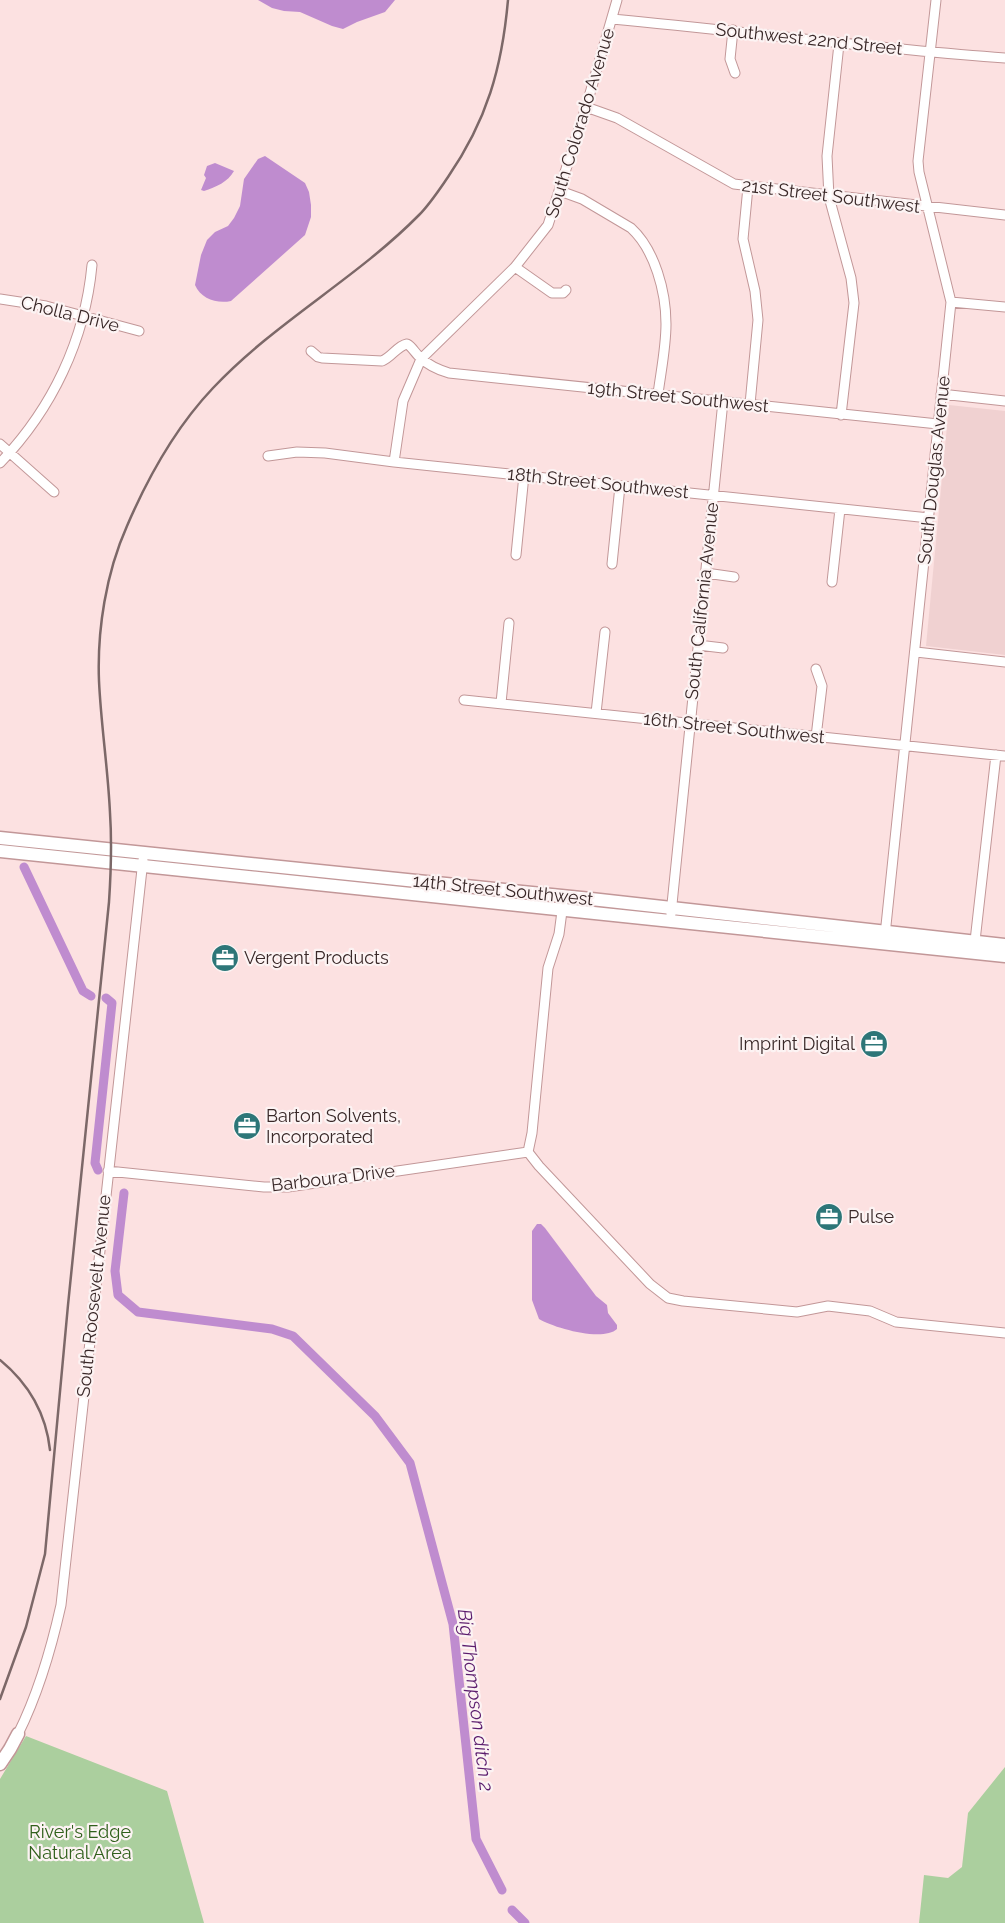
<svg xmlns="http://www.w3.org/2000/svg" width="1005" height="1923" font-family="Raleway,sans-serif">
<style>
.built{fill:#f0d1d1}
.green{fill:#abcf9e}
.water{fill:#bf8ccf}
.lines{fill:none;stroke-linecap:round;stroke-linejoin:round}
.canal{stroke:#bf8ccf;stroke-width:9}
.street-casing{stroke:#c29798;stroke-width:11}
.secondary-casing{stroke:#c29798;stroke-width:15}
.street{stroke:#fff;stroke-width:9}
.secondary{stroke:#fff;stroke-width:12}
.rail{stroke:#7c6868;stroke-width:2.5}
.labels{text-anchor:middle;stroke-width:4.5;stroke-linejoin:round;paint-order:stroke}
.street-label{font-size:18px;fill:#392828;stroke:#fcf3f3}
.poi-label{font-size:18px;fill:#392828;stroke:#fcf3f3;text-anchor:start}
.park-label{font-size:18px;fill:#30601b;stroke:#fcf3f3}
.water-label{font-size:19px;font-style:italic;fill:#5b1c6d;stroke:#fcf3f3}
</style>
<rect width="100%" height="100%" fill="#fce1e1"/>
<path class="built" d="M949 405 1005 411V655L926 646Z"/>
<path class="green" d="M26 1736 167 1791 204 1923H0V1779Z
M1005 1767V1923H919L924 1875 948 1878 962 1867 968 1813Z"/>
<path class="water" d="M258 0H395L385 12 357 22 343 29 332 26 300 12 284 11 272 8Z
M265 156 305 183 309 192 311 205V217L305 235 231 301C217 304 201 299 195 285L201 255 207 240 215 232 228 226 234 218 240 206 244 179 258 159Z
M215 163 234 171C228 182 216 187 204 191L201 190 206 178 204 175 207 166Z
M537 1224H541L545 1228 596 1296 607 1305 608 1313 617 1325V1329C603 1342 554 1328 539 1319L532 1300V1231Z"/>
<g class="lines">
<path class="canal" d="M24 867 83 991 91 996
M98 1170 95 1163 112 1003 106 998
M124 1193 115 1271 118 1295 138 1312 272 1329 293 1336 375 1416 410 1463 453 1624 476 1839 502 1890
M512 1910 525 1923"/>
<g class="street-casing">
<path id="street" d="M612 19C743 31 874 49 1005 58
M733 30 730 59 735 73
M839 44 827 156 829 197 851 278 854 303 841 415
M586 107 617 118 734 184 1005 215
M748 187 743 239 755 291 758 320 750 404
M560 191 582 199 631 228C655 250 666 292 666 324 666 347 661 371 658 394
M515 267 552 293H563L566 290
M0 299 46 306 139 331
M951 302 1005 307
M311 351 318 357 322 358 382 361C392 357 397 346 407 344 413 347 415 354 421 358 429 366 439 370 449 373L938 424
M941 394 1005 401
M0 444 54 492
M268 456 297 452 325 453 394 462 929 518
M394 462 403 401 421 359 515 267 548 225 586 107 617 0
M0 463C52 409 85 340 92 265
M516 555 524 475
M612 564 620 486
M706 573 734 577
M832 582 840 509
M698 645 723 648
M916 652 1005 662
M816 669 822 686 816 737
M464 700 1005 756
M501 703 509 623
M596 713 605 632
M671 914 723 401
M885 935 951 302 919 172 918 161 936 0
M975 941 996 755
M528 1152 539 1166 650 1284 668 1298 683 1301 797 1312 828 1306 870 1311 896 1322 1005 1333
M528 1152 532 1133 548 968 559 934 564 896
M108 1171 264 1187H288L528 1152
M18 1734C39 1692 51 1650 61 1605L143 860"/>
</g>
<g class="secondary-casing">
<path id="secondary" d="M0 838 591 899 1005 945
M0 851 1005 956
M0 1764 10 1749 18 1734"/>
</g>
<use href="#street" class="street"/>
<use href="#secondary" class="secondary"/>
<path class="rail" d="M0 1360C28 1383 46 1414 50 1450
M0 1699 26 1627 45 1554 68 1305 109 902C111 872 112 843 110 813 108 769 101 725 99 681 97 630 106 573 127 526 148 477 176 427 213 388 275 322 356 279 419 215 430 204 439 190 448 177 487 120 502 68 508 0"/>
</g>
<defs>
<g id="office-disc" transform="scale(1.4375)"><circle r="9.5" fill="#2d7678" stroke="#fcf3f3"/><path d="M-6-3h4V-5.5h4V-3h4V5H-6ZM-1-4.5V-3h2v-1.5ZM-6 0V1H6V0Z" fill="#fff"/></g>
</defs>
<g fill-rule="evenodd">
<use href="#office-disc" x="225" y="958"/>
<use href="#office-disc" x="874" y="1044"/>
<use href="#office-disc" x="247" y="1126"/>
<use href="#office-disc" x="829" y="1217"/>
</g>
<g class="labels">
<g class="street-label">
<text transform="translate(809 39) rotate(6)" y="6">Southwest 22nd Street</text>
<text transform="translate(580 123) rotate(-73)" y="6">South Colorado Avenue</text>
<text transform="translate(831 196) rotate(7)" y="6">21st Street Southwest</text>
<text transform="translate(70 314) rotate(14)" y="6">Cholla Drive</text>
<text transform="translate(678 397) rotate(6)" y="6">19th Street Southwest</text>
<text transform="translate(934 470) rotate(-84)" y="6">South Douglas Avenue</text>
<text transform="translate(598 483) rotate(6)" y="6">18th Street Southwest</text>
<text transform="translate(702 601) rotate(-84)" y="6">South California Avenue</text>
<text transform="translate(734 728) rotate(6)" y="6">16th Street Southwest</text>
<text transform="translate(503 890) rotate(6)" y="6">14th Street Southwest</text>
<text transform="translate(333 1178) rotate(-7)" y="6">Barboura Drive</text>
<text transform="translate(94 1296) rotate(-84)" y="6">South Roosevelt Avenue</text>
</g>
<g class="poi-label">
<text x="244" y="964">Vergent Products</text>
<text x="855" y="1050" text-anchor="end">Imprint Digital</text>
<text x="266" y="1122">Barton Solvents,<tspan x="266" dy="21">Incorporated</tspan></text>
<text x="848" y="1223">Pulse</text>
</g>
<g class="park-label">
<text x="80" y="1838">River's Edge<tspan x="80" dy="21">Natural Area</tspan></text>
</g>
<g class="water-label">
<text transform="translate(476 1700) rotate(83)" y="7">Big Thompson ditch 2</text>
</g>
</g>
</svg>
